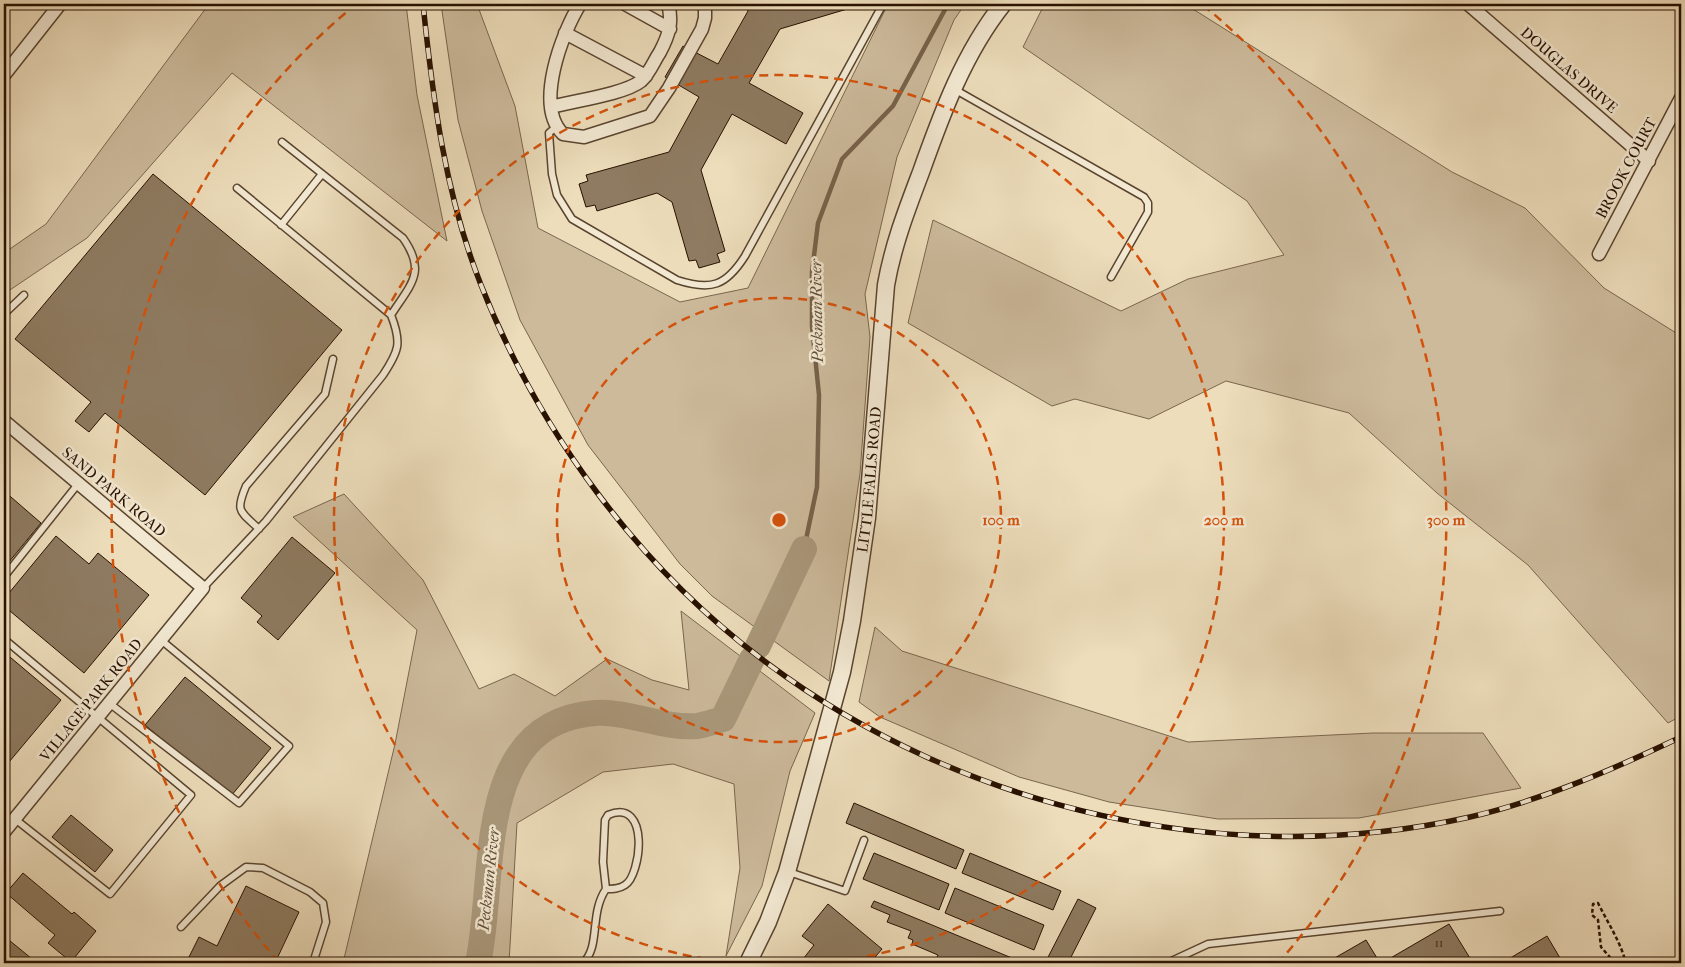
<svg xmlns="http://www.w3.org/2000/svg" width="1685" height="967" font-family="'IM FELL French Canon',serif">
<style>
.green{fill:#ccba9b;stroke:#7a664e}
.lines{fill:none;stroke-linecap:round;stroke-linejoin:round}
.stream{stroke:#76624a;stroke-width:4.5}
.river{stroke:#aa987b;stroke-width:26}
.building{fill:#8e7b61;stroke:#281100}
.service-casing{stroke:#59442f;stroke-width:9}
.minor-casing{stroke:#59442f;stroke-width:15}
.tertiary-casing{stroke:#59442f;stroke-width:19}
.path{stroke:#281100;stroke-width:2.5;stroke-dasharray:4 2.5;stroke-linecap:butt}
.service{stroke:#f3e9d3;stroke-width:6}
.minor{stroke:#f3e9d3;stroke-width:12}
.tertiary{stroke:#f3e9d3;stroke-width:16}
.rail-casing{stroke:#281100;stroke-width:5.5}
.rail{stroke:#f3e9d3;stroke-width:4;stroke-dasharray:11;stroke-linecap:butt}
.ring{fill:none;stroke:#d5520b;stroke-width:2.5;stroke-dasharray:9 6}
.labels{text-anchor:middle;stroke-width:5;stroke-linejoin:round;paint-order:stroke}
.number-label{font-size:12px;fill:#422c18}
.street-label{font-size:15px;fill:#281100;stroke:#f3e9d3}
.water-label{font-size:16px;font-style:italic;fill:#624e37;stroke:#f3e9d3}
.centre{fill:#d5520b;stroke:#f3e9d3;stroke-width:2.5}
.ring-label{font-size:15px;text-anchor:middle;font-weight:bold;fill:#d5520b;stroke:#f3e9d3;stroke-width:5;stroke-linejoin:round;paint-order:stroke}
</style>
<rect width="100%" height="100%" fill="#edddbb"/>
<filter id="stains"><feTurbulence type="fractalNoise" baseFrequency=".004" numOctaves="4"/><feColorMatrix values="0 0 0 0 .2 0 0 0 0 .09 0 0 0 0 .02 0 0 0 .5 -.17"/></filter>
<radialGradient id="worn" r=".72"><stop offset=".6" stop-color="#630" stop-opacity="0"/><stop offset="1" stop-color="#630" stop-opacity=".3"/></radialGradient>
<path class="green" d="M209 4H406L417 95 447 241 232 73 87 238 4 294V253L46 224Z
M441 4H477L515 106 538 228 680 302 748 288 888 4H965L954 20 897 157 865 294 870 337 860 474 829 681 712 596 680 564 588 445 520 320 482 211 458 120Z
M1048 4H1185L1452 172 1525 208 1604 288 1681 336V716L1668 723 1528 565 1437 493 1349 413 1226 381 1149 419 1075 399 1052 406 908 323 933 220 1121 311 1188 279 1284 255 1247 201 1023 47 1042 9Z
M344 494 423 580 479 689 514 674 555 696 607 659 652 680 689 690 681 611 815 713 790 771 762 886 726 956 740 868 734 784 673 764 603 772 517 823 509 963H343L395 744 417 630 293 517Z
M875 627 902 651 1188 742 1373 733H1483L1521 788 1359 818 1218 819 1109 802 1019 777 880 717 859 702Z"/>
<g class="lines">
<path class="stream" d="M804 549 817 487 819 395 812 326V272L818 223 842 159 893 106 948 4"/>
<path class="river" d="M758 646 804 549
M478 963C497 878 471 723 595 713 630 711 663 729 697 726 706 725 715 721 723 719L752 659"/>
</g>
<path class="building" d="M746 4H864L780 29 749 83 803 113 786 144 732 114 701 170 725 251 717 254 720 262 699 268 696 260 689 261 672 202 657 193 597 211 595 205 586 207 579 184 588 181 586 175 669 152 699 97 665 77 683 46 718 64 748 11Z
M153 174 342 330 205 495 105 413 89 432 75 421 91 402 15 339Z
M4 491 41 523 4 568Z
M56 536 89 564 98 553 149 595 84 673 4 606V599Z
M292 537 335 573 278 640 257 622 262 616 241 598Z
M4 652 61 700 4 768Z
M185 677 271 748 231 796 145 725Z
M854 803 964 850 956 869 846 823Z
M71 815 113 850 95 872 52 837Z
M874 853 949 884 939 910 863 879Z
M970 853 1061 891 1053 910 962 873Z
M23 873 72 914 74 912 96 931 71 962 48 943 55 935 6 893Z
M246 886 299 912 275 963H186L199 937 217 946Z
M955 888 1044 925 1034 950 945 913Z
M1078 899 1096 908 1068 963H1045Z
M874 901 1024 963H952L937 957 938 955 912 944 913 940 908 938 911 931 887 922 890 915 871 907Z
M828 904 882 949 870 963H800L814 945 802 936Z
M1449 924 1473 963H1382Z
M4 936 37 963H4Z
M1547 936 1563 963H1502Z
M1366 940 1380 963H1326Z"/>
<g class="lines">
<g class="service-casing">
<path id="service" d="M954 89 1144 197 1148 203V212L1111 277
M556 127 549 133 552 174 557 195 572 219 677 280C711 291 726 286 745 256L883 4
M282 142 403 238C427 272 411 284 391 315
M281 225 322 174
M4 314 24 295
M259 529C240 511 235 512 246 486L325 394 333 359
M4 577 78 484
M203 588 266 521 383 375C399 351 402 343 391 315L237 188
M4 639 191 795 110 894 15 819
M109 703 239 803 289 746 161 640
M789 872 845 891 864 840
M181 927 220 886 246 867 263 868 310 892 323 903 326 922 313 963
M583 963C601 946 589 914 606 889L603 862 605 820 608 815C651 797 641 876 625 885 619 889 613 889 606 889
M1167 963 1208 944 1500 911"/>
</g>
<g class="minor-casing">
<path id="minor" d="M580 4C562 33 534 106 563 134L584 137 650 116 669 88 702 29 705 18V4
M625 4 670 29
M1468 4 1649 161
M565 33 646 76
M4 75 60 4
M551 107C573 101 625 94 641 81 649 74 654 61 660 52 669 35 673 22 668 4
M1599 254 1681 98
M4 421 203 588 4 832"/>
</g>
<g class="tertiary-casing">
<g id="tertiary">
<path id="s1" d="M748 963 768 922 787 872 842 672 852 621 867 518 886 285C893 245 907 209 921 172 942 113 964 53 1003 4"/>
</g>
</g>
<path class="path" d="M1615 963 1601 947 1598 920 1592 915 1593 904 1598 903C1608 923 1620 941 1626 963"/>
<use href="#service" class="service"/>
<use href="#minor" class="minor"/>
<use href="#tertiary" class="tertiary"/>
<g class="rail-casing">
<path id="rail" d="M423 4C433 100 445 194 481 285 539 432 639 568 767 663 964 810 1228 871 1470 817 1543 800 1614 769 1681 737"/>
</g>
<use href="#rail" class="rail"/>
</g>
<g class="ring">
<circle cx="779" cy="520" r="222"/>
<path d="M736 963A445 445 0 1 1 822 963"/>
<path d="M279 962A667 667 0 0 1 355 5M1203 5A667 667 0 0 1 1279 962"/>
</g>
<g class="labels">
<g class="number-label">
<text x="1439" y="947">11</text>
</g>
<g class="street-label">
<text transform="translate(1569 70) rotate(41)" y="5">DOUGLAS DRIVE</text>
<text transform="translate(1626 168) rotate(-62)" y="5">BROOK COURT</text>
<text dy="5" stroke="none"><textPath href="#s1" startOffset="501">LITTLE FALLS ROAD</textPath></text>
<text transform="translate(114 492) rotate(40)" y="5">SAND PARK ROAD</text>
<text transform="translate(91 700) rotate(-51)" y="5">VILLAGE PARK ROAD</text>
</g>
<g class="water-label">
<text transform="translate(816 311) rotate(-91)" y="6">Peckman River</text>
<text transform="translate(488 879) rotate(-84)" y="6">Peckman River</text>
</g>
</g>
<circle cx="779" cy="520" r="8" class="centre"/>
<g class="ring-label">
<text x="1001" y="525">100 m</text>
<text x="1224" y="525">200 m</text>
<text x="1446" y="525">300 m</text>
</g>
<rect width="1685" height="967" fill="none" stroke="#edddbb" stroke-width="20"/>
<rect x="5" y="5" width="1675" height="957" fill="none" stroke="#281100" stroke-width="2.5"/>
<rect x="10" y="10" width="1665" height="947" fill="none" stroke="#281100"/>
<rect width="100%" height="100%" filter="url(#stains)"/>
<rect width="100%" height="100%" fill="url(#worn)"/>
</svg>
